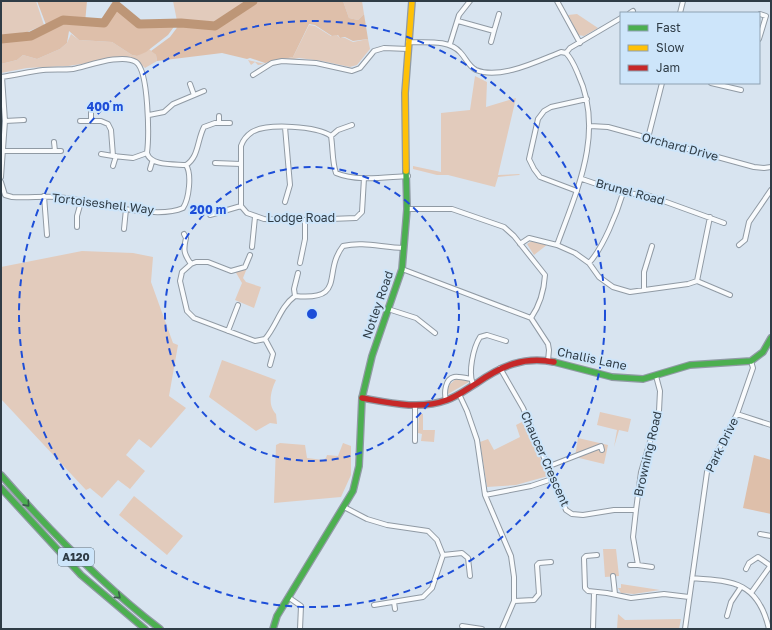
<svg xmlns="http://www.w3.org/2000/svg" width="772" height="630" font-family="'Golos Text',sans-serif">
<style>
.green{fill:#e2cbbc}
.forest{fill:#debfaa}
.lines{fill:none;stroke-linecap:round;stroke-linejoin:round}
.river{stroke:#bd9677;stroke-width:9}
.street-casing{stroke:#909aa4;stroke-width:6}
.fast-casing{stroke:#909aa4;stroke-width:8}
.slow-casing{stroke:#909aa4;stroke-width:8}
.jam-casing{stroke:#909aa4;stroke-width:8}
.street{stroke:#f9fbfd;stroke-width:4}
.fast{stroke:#4caf50;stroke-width:5.5}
.slow{stroke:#ffc107;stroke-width:5.5}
.jam{stroke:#c62828;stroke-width:5.5}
.oneway{stroke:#385e49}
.ring{fill:none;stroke:#1d4ed8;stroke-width:2;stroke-dasharray:7 5}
.labels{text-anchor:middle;stroke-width:4;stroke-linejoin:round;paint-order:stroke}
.shield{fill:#cde5fa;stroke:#5e6f7c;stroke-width:1}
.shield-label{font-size:11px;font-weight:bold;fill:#2f3c46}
.street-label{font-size:12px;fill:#2f3c46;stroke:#cde5fa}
.centre{fill:#1d4ed8;stroke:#cde5fa;stroke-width:2}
.ring-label{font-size:12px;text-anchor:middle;font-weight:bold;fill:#1d4ed8;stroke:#cde5fa;stroke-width:4;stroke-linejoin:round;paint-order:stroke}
</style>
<rect width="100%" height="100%" fill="#d8e4f0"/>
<path class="green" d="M1 1H36L44 25 27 32 1 36Z
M173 1H249L215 26 177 21Z
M343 1H362L364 14 358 20 349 18Z
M577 14 598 28 584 36 578 35 568 15Z
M309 25 315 26 331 36 337 35 340 38H345L353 42 368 39 370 49 357 65 350 67 322 61 299 58 258 65 255 62 251 65 248 60 265 64 293 57Z
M71 34 79 40 112 42 132 55 137 56 149 49 156 55 157 61 145 68 137 61 95 62 68 66 27 68 1 73V64L17 60 23 55 37 59 60 49 67 43Z
M475 76 487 82 486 107 516 98 498 175 520 174 519 175 498 177 495 187 448 175H437L413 169V166L441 172V113L470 110Z
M532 241 548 244 534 255 527 244Z
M82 251 133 253 153 257 151 282 173 343 178 345 169 396 186 408 151 448 139 439 126 455 145 471 130 489 118 480 102 498 90 488 86 490 1 399V267Z
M245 267 247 268 243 278 246 282 261 287 254 308 235 300 242 283 235 271Z
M222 360 276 380C271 390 267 405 276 414L277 424 270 423 256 431 209 397Z
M456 379 468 380 469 382 448 394V386Z
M600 412 631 419 628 432 619 430 614 447 617 430 597 425Z
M419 414H423V430H435L434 442 421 441 422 434 418 433Z
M524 421 548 476 516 485 487 487 480 442 488 439 494 450 520 437 516 425Z
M578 438 608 445 604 464 575 457Z
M280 443 305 445 307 458 323 460 326 458 327 455 338 456 343 443 351 446V475L341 497 274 503 276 445Z
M134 496 183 536 167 555 119 515Z
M603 549H616L619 576 605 577Z
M621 584 660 590 634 594 621 593 618 588H621Z
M618 614 625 620 681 619 679 629H617Z"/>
<path class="forest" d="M37 1H87L85 23 105 24 116 7 140 26 176 24 168 35 146 52 137 56 132 55 112 42 79 40 69 31 67 43 60 49 37 59 23 55 17 60 1 64V42L32 37 48 30Z
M256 1H343L349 18 358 20 364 14 368 39 353 41 345 37 340 38 338 35 332 36 315 25 309 24 293 57 265 63 250 58 247 59 222 53 157 61 156 55 151 51 170 37 179 25 215 28Z
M754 455 771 460V514L743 508Z"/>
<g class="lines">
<path class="river" d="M1 39 31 36 63 20 104 23 116 5 139 24 181 23 215 26 253 1"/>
<g class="street-casing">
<path id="street" d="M557 1 580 43
M630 13 633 11
M680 13 683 1
M458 21 494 31 499 14
M759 39 766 16 760 14
M408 42C425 43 448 39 460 52 466 58 468 66 476 70 500 80 538 61 561 52L566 53
M491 42 494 31
M450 44 459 15 470 1
M566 53 570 48 621 18
M253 75 272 63 282 61 316 63 352 71 360 68 374 51 384 48 408 49
M1 77C15 75 29 72 43 70 53 69 63 70 73 69 88 66 122 53 136 62 149 71 149 137 147 153 150 166 174 164 186 165
M711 83 741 90
M190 84 194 95
M91 113V121
M149 115 164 112 173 104 204 91
M219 116V123
M5 121 24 120
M80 121H101L108 124 111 130 113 156 133 158 147 153
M590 126 608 127 754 167 764 168 771 167
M331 136 338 130 352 125
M648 138 662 83
M54 142 55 151
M2 151H61
M101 154 113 156
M215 163 241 164
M186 165C199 157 197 140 204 127L215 123H230
M113 166 116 156
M150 169 152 162
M1 177 5 121 2 77
M364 178 362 212 356 218 305 220 264 219 247 213 241 206V146C243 140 246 136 252 132 267 123 317 126 331 136 333 148 332 162 336 173 357 182 385 177 408 176
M582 179 623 193 647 195 724 223
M1 182 5 195 12 197C28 198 43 196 58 197 90 200 154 221 183 208 189 199 192 174 186 165
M577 191 540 177 534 169 529 159 538 119 544 111 551 107 587 99
M44 196 47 235
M285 202 290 185 285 127
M407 209H452L504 227 514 236 545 275C544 291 540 305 531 318
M210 215 241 206
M77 227V216L81 202
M124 229 126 209
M184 234 186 238C183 250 184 254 191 264
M520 244 529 238 557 245 575 253 589 263 599 277 613 287 630 292 688 284 697 281 710 217
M557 245C577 190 605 132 578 74 575 67 572 59 566 53
M739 245 745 240 749 222 771 190
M252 247 255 217
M250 255 245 267 231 271 208 262H196L191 264 182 272 180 281 187 311 194 318 255 341 265 339C277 325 280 307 295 296 347 301 322 273 343 246 364 241 383 248 404 248
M300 263 305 239V220
M589 263C603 248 617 213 623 193
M402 269 531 318 548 344 549 350 548 361
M697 281 730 295
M644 290V272L652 246
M295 296 294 289 298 273
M388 309 416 318 435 333
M228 331 238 305
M265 339 273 354 270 365
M500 368 523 408 566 510 572 514 583 515 614 510H636
M473 384C468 373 473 348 480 337L487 335 506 341
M459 394 467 411 477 440 485 495 511 556 514 577V601L502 629
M446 400C444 393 445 379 454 377 458 376 466 378 471 379
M737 414 771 425
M415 441V406
M547 467 601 446 602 450
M485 495 531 486 552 479
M344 507 367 519 387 525 428 531 437 540 443 555 432 588 423 597 374 605
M760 534 771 536
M443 555 462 553 468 558 470 576
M597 555 586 556 584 558 585 588 588 591 607 593 631 598 664 594 689 597
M630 565H638
M652 567 638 565 633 537 636 510 641 472 659 411 660 391 656 376
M746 569 749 563 758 557 771 566
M613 576 615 594
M692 578C734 581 758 582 769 629
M751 593 771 565
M288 597 301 606 300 629
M514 601 534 600 539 594 537 565 539 563 551 562
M394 602 395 609
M727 616 731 602 741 587
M462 626 482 629
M593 629 594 593
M685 629 707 472 737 414 753 368 751 361"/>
</g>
<g class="fast-casing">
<path id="fast" d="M554 362 612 377 643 379 690 365 751 361 763 352 771 338
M1 475C50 531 101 584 160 629
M1 488 81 575 145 629
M273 629 277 616 353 491 359 466 362 398 372 356 402 269 407 209 406 171"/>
</g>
<g class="slow-casing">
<path id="slow" d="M406 171 405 93 412 1"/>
</g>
<g class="jam-casing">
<path id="jam" d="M362 398C390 403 420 410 447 400 458 396 467 389 477 383 501 366 524 356 554 362"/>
</g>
<use href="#street" class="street"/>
<use href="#fast" class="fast"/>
<use href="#slow" class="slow"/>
<use href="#jam" class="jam"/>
</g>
<defs><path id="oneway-chevron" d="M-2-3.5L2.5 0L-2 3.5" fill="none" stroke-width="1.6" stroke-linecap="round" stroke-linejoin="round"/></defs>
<g class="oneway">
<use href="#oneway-chevron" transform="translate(27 504) rotate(48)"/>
<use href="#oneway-chevron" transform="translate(118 596) rotate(40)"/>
</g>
<g class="ring">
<circle cx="312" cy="314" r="147"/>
<circle cx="312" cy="314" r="293"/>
</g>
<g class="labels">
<rect class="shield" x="58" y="548" width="36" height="18" rx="3"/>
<g class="shield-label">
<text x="76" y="561">A120</text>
</g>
<g class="street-label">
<text transform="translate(680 147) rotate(15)" y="4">Orchard Drive</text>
<text transform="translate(630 192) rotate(15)" y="4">Brunel Road</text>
<text transform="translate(103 204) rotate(7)" y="4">Tortoiseshell Way</text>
<text x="301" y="222">Lodge Road</text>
<text transform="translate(378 305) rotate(-71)" y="4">Notley Road</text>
<text transform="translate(592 359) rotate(12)" y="4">Challis Lane</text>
<text transform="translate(722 445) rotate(-64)" y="4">Park Drive</text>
<text transform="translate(648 454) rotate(-77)" y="4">Browning Road</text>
<text transform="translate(545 459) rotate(66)" y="4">Chaucer Crescent</text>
</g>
</g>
<circle cx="312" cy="314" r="6" class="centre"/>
<g class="ring-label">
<text x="105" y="111">400 m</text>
<text x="208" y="214">200 m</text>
</g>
<rect width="772" height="630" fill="none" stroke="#2f3c46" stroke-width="4"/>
<rect x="620" y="12" width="140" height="72" fill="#cde5fa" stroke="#8ea1b2"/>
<rect x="628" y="25" width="20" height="6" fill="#4caf50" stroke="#8ea1b2"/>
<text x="656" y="32" font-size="12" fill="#2f3c46">Fast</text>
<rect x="628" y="45" width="20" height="6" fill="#ffc107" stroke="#8ea1b2"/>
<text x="656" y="52" font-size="12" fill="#2f3c46">Slow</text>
<rect x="628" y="65" width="20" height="6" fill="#c62828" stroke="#8ea1b2"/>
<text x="656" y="72" font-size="12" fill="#2f3c46">Jam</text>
</svg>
